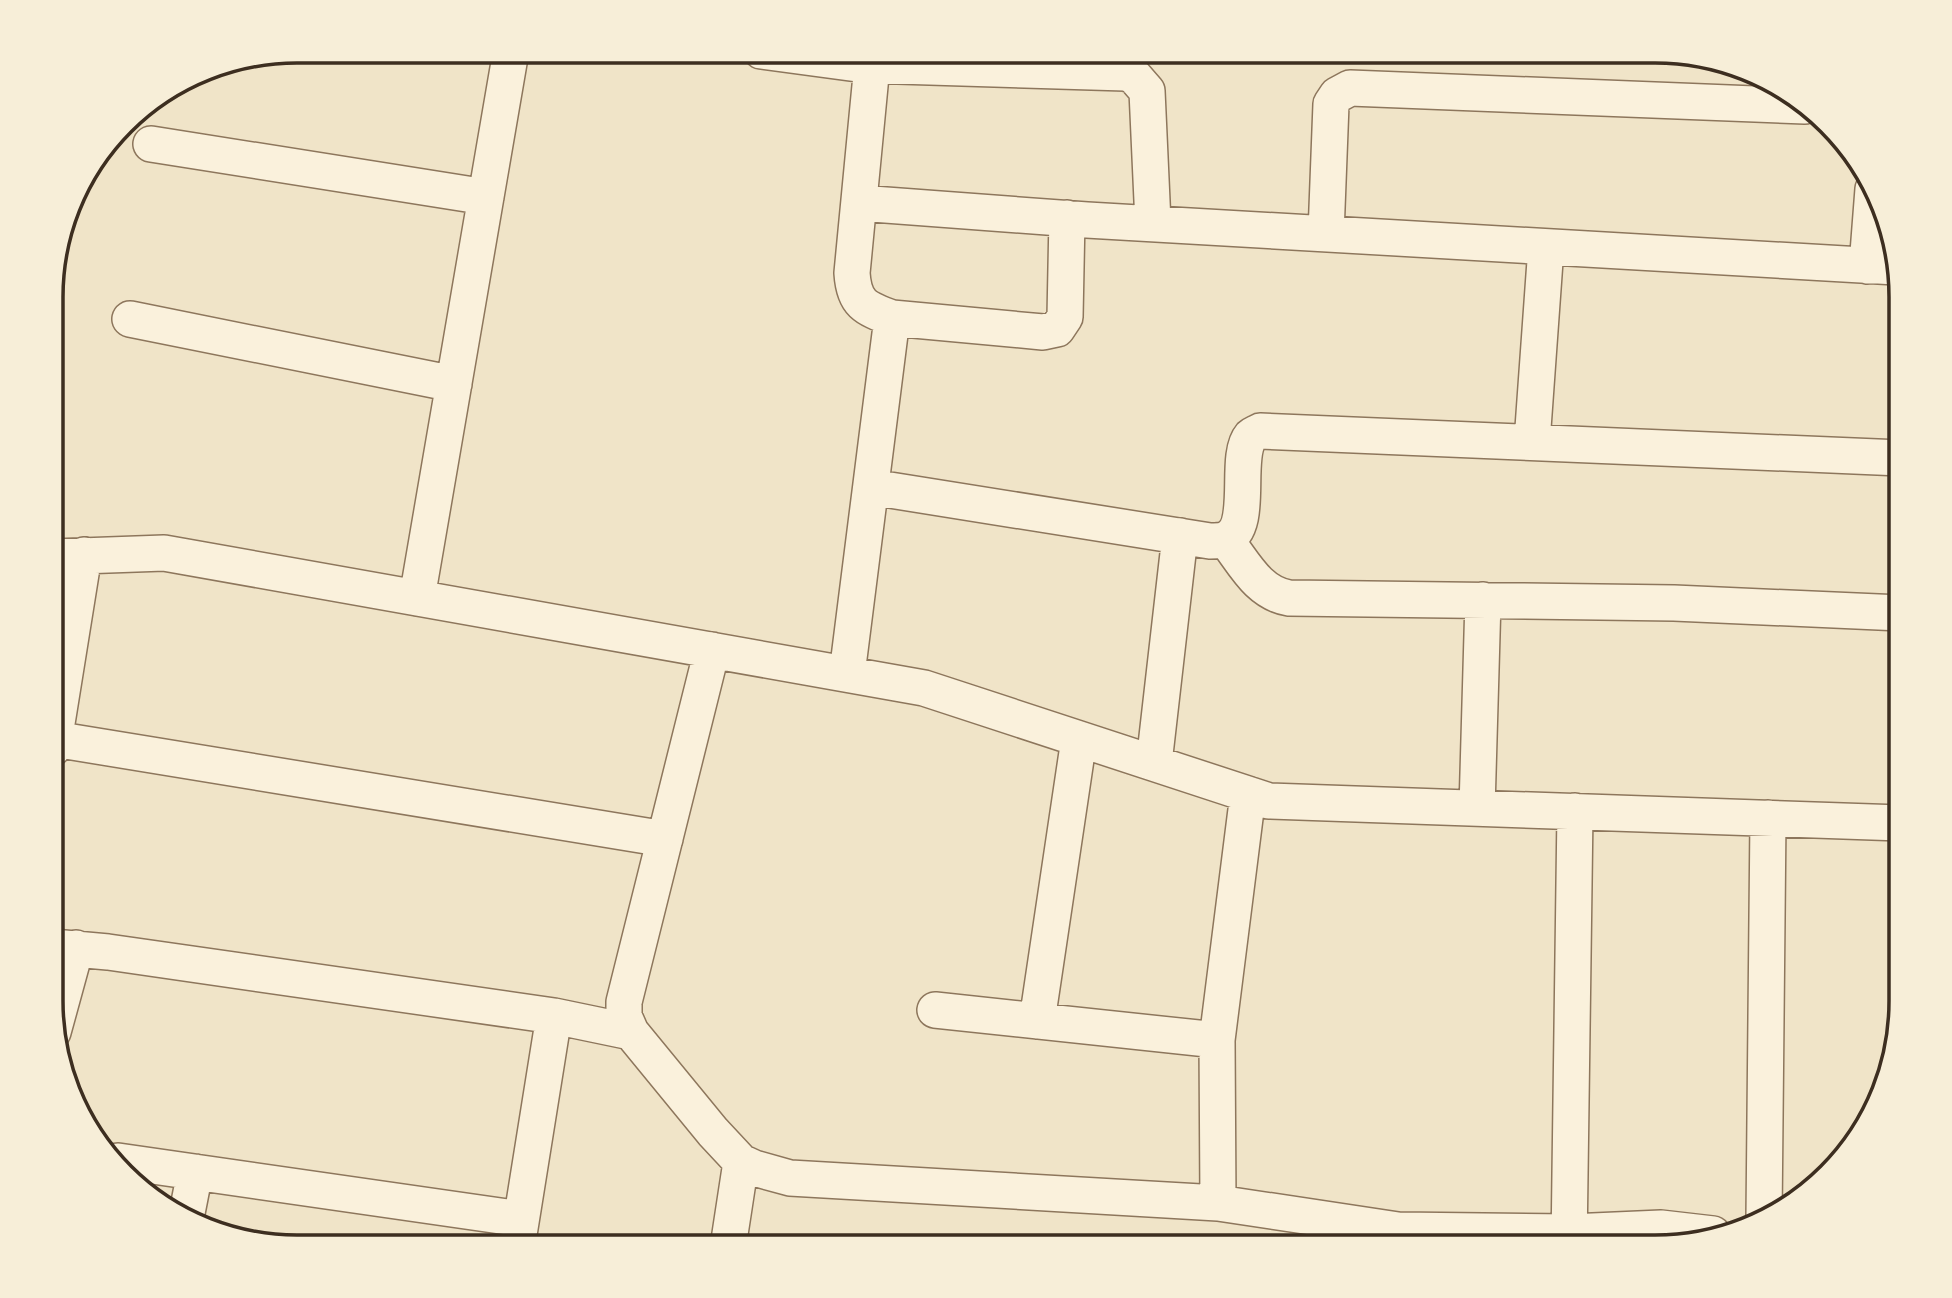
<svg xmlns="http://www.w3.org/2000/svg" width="1952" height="1298" font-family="Merriweather,serif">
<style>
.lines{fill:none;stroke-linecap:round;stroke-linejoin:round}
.street-casing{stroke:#8d765c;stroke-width:38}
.street{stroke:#faf1dc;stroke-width:35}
.rim{fill:none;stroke:#3d2e20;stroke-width:3.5}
</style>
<rect width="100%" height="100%" fill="#f0e4c8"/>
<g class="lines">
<g class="street-casing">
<path id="street" d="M761 51 865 65 1125 73 1134 76 1147 91 1153 223
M872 65 852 273C854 304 865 308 892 318L1043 332 1057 329 1065 317 1067 218
M151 144 486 197
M859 203 1087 220 1896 267
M1326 234 1331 104 1337 95 1350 88 1805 106
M1867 266 1873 189
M130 319 454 384
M1532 442 1546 247
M871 487 1210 541C1215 541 1222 541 1226 539 1255 527 1233 457 1251 436 1253 434 1257 433 1260 431L1901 458
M1226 540C1244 563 1258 593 1289 598L1674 603 1901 613
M53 557 164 553 924 688 1269 801 1901 823
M417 598 511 51
M712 650 624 1002V1016L631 1032 713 1132 741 1162 754 1168 790 1178 1218 1203 1398 1230 1570 1232 1661 1228 1713 1234
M847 674 892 318
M54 739 665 839
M53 748 84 555
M1154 763 1180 536
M1477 808 1483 600
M53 947 108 952 554 1016 631 1032
M935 1010 1217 1040
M1037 1021 1079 739
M53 1032 76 948
M118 1161 521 1219
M1218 1203 1217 1040 1248 794
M186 1218 195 1172
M1764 1218 1768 818
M517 1247 554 1016
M728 1247 741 1162
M1569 1247 1575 811"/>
</g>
<use href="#street" class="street"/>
</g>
<path d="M0 0H1952V1298H0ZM297 63H1655A234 234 0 0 1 1889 297V1001A234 234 0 0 1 1655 1235H297A234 234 0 0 1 63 1001V297A234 234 0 0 1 297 63Z" fill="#f7eed8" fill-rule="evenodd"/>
<path class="rim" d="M297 63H1655A234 234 0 0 1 1889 297V1001A234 234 0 0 1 1655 1235H297A234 234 0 0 1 63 1001V297A234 234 0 0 1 297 63Z"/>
</svg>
